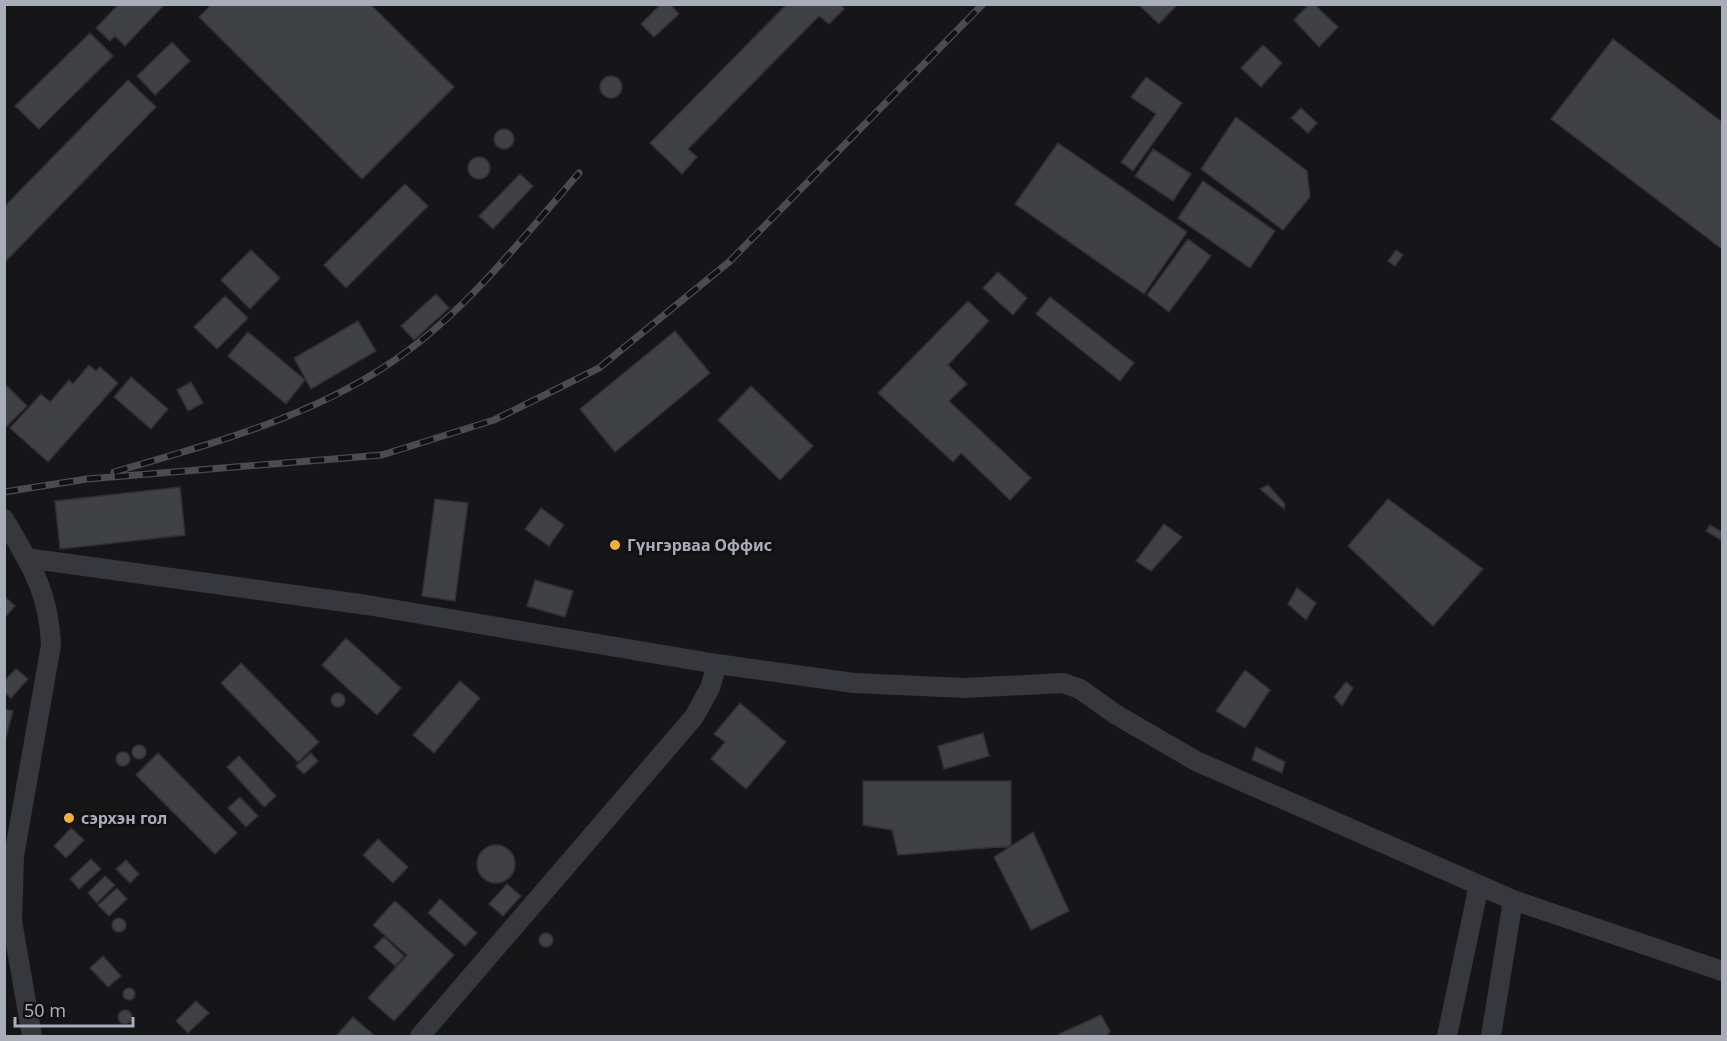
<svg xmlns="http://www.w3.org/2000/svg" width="1727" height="1041" font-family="'Noto Sans',sans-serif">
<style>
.building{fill:#404145;stroke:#303034;stroke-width:1.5}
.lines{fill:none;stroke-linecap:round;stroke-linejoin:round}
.minor{stroke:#37383d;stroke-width:20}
.rail-casing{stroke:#4a4c52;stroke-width:7}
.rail{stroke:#111113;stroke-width:4.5;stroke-dasharray:14;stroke-linecap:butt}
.poi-dot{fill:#f2b134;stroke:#111113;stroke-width:2}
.labels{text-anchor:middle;stroke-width:6;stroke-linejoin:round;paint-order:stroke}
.poi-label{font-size:16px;font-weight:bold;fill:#a8adb8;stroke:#111113;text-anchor:start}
</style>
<rect width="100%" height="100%" fill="#161618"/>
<path class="building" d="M119 4H165L125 46 115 36 110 41 96 28Z
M212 4H370L454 87 362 179 199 17Z
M661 4H670L679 14 654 37 641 24Z
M787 4H840L844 9 829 24 819 16 688 149 697 157 682 174 650 143Z
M1138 4H1174L1176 6 1159 24Z
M1309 4H1314L1338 27 1319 47 1294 20Z
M90 33 113 56 39 129 15 106Z
M1613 39 1722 122V249L1551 119Z
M172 42 190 61 155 95 137 76Z
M1263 45 1282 63 1261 87 1241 68Z
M600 87a11 11 0 1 1 22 0a11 11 0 1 1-22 0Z
M1146 77 1182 103 1133 171 1121 162 1156 114 1131 97Z
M128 80 156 107 4 263V207Z
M1301 108 1317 123 1308 133 1291 118Z
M1236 117 1307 171 1310 197 1283 230 1201 169Z
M494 139a10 10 0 1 1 20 0a10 10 0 1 1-20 0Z
M1058 143 1187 232 1144 294 1015 204Z
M1153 149 1191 174 1173 201 1135 176Z
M468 168a11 11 0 1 1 22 0a11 11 0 1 1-22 0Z
M520 174 533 186 493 229 479 216Z
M1203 181 1275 231 1250 268 1178 218Z
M405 184 428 206 346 288 324 265Z
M1188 239 1211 256 1169 312 1147 295Z
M251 250 280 278 250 309 221 280Z
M1396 250 1403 255 1395 266 1388 261Z
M998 272 1027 298 1013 315 983 288Z
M436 294 449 308 414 340 401 326Z
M225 296 248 318 217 349 194 327Z
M1050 297 1134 363 1120 381 1036 314Z
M968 301 989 321 948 365 967 384 949 401 1031 478 1010 500 961 453 953 462 878 393Z
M358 321 376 351 311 389 294 358Z
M675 331 710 373 615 452 580 409Z
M248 332 305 380 286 404 228 356Z
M89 365 96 371 100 367 118 383 48 462 10 428 41 394 50 402 69 380 73 384Z
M131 377 168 409 151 429 114 397Z
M191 382 203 403 188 411 177 390Z
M7 386 27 406 4 429V388Z
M751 386 813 446 780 480 718 420Z
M1268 485 1285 504 1284 509 1260 489Z
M180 487 185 535 60 549 55 501Z
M435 499 468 503 455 601 422 596Z
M1388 499 1483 569 1433 626 1348 546Z
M541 508 564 525 549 546 525 529Z
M1164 524 1182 537 1151 571 1136 561Z
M1710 525 1722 532 1721 540 1706 531Z
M535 580 573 591 565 617 527 606Z
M1297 588 1316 603 1306 620 1288 604Z
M4 596 15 606 4 618Z
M346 638 401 688 377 715 322 665Z
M241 663 319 742 298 762 221 683Z
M16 669 28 679 11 698 4 692V681Z
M1245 670 1270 690 1245 728 1216 711Z
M460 681 480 698 434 753 413 735Z
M1346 682 1353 688 1342 706 1334 697Z
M331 700a7 7 0 1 1 14 0a7 7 0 1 1-14 0Z
M740 703 786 742 746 789 711 759 725 742 714 734Z
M4 709 13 711 4 744Z
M983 733 989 756 944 769 938 746Z
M132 752a7 7 0 1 1 14 0a7 7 0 1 1-14 0Z
M1256 747 1285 762 1282 773 1252 760Z
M116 759a7 7 0 1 1 14 0a7 7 0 1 1-14 0Z
M158 753 237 833 215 854 136 775Z
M311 753 318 761 304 774 296 766Z
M239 756 276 796 264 807 227 767Z
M863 781H1011V846L898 855 892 830 863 825Z
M240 797 258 816 246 827 228 808Z
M71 828 84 840 66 858 54 846Z
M1033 832 1069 911 1031 930 994 857Z
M378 839 408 867 393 883 363 855Z
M477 864a19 19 0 1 1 38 0a19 19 0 1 1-38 0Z
M91 859 101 869 79 889 70 879Z
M126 860 139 874 130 883 116 869Z
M105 876 115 885 97 903 88 893Z
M507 884 521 896 503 916 489 904Z
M117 888 127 899 109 916 98 905Z
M440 899 477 933 465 946 428 913Z
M395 901 454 955 394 1021 368 998 407 955 373 925Z
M112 925a7 7 0 1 1 14 0a7 7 0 1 1-14 0Z
M539 940a7 7 0 1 1 14 0a7 7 0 1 1-14 0Z
M384 937 404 956 395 966 374 947Z
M103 956 121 976 108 987 90 968Z
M123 994a6 6 0 1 1 12 0a6 6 0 1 1-12 0Z
M196 1001 209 1013 188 1033 176 1021Z
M118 1017a7 7 0 1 1 14 0a7 7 0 1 1-14 0Z
M1101 1015 1110 1031 1107 1036H1060L1059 1034Z
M353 1017 375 1036H336Z"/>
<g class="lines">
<path class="minor" d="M4 519C30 564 49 591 51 645L14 856 12 921 32 1036
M26 558 367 605 717 664 854 683 965 688 1063 683 1080 689 1115 714 1196 761 1513 900 1722 971
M420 1036 694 717 710 688 717 664
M1447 1036 1479 885
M1491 1036 1513 900"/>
<g class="rail-casing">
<path id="rail" d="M114 472C214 443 321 415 406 352 473 303 525 235 579 173
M4 492 87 479 382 455 494 420 599 368 729 262 983 4"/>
</g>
<use href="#rail" class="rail"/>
</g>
<g class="poi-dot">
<circle cx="615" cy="545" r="6"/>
<circle cx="69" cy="818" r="6"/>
</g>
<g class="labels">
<g class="poi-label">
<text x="627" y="551">Гүнгэрваа Оффис</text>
<text x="81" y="824">сэрхэн гол</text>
</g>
</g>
<rect width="1727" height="1041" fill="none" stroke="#a8adb8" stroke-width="12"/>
<path d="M15 1017v9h118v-9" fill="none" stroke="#a8adb8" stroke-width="3"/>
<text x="24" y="1017" font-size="18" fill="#a8adb8" stroke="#111113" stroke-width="4.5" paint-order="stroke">50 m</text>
</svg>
